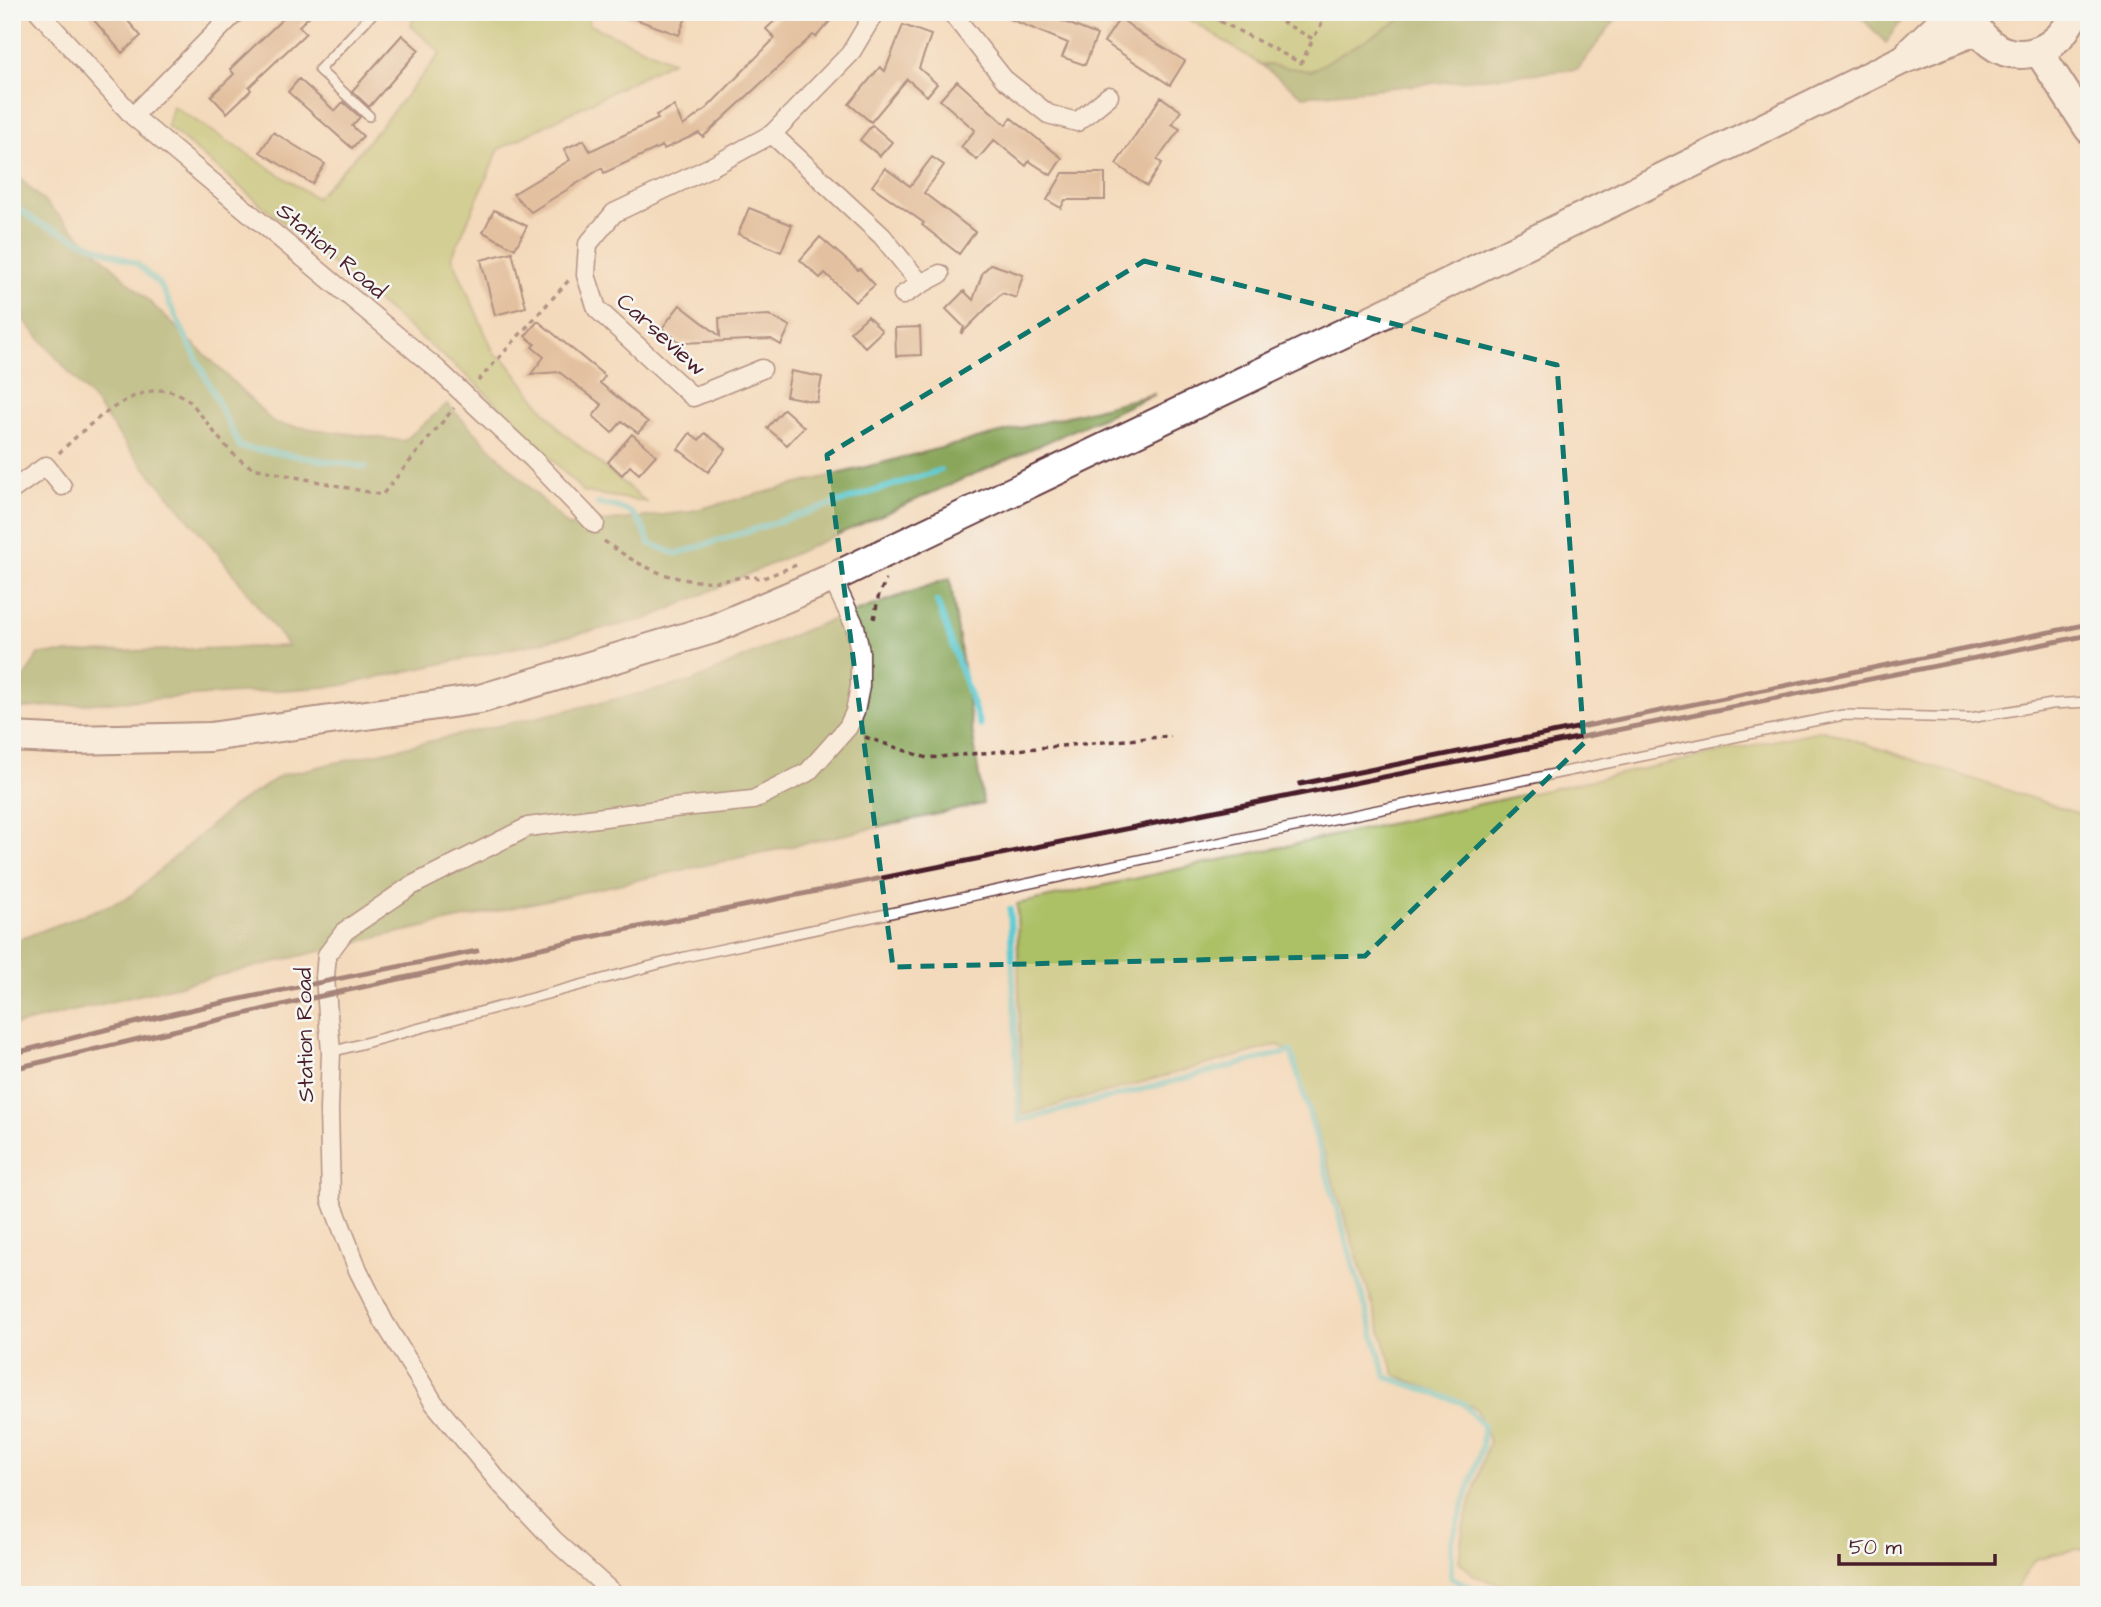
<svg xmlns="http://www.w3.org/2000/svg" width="2101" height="1607" font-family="'Architects Daughter',sans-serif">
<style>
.green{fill:#acc065;stroke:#7b7048;stroke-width:2}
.forest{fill:#89a65a;stroke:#6a6242;stroke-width:2}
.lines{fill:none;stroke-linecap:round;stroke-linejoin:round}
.stream{stroke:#5dcad2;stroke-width:6}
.building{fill:#cfa27f}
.lane-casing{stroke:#643b41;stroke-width:12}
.street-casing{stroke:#643b41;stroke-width:21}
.primary-casing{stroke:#643b41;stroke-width:32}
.path{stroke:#643b41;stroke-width:3.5;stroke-dasharray:5 5;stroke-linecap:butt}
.lane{stroke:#fff;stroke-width:9}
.street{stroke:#fff;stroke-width:18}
.primary{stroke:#fff;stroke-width:28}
.rail{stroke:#4a1f2b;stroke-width:5}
.marked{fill:none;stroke:#0f766e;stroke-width:5;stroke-dasharray:14 9;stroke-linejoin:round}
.labels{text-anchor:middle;stroke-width:5;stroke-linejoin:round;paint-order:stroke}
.street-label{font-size:23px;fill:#4a1f2b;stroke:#f6f6f2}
</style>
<rect width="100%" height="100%" fill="#f6f6f2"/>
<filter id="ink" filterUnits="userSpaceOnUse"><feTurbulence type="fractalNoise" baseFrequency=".0143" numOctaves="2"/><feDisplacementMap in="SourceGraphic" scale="14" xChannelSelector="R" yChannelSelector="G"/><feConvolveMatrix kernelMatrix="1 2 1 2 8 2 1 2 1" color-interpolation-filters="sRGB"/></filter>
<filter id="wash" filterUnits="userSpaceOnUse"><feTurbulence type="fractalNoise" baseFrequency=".00686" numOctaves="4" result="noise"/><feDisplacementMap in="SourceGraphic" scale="28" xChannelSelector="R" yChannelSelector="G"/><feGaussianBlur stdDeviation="1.57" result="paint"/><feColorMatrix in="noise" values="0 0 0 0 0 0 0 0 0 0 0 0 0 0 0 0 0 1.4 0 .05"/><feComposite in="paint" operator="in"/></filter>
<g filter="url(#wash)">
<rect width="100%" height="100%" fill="#f4dabc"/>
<path class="green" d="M414 12H464L471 19 478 12H587L590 25 672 61 499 149 452 257 494 353 505 360 560 430 646 502 584 492 479 386 167 126 173 106 316 198 360 151 441 53 411 26Z
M1178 12H1414L1311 71 1260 64Z
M1823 730 2089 817V1551L2076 1549 2035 1559 2012 1595H1526L1475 1576 1459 1561 1463 1528 1489 1441 1476 1408 1395 1375 1292 1052 1278 1045 1022 1115 1017 904Z"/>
<path class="forest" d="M1414 12H1621L1578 69 1303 96 1260 64 1311 71Z
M1856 12H1907L1886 43Z
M12 171 218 367 275 424 404 441 447 404 568 526 687 512 1155 394 647 619 339 686 12 709V702L38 654 288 646 216 551 129 449 94 401 12 306Z
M950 578 983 804 370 939 12 1026V942L128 898 232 807 282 775 691 682 807 629Z"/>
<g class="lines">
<path class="stream" d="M12 205 39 223 137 264 161 286 240 447 365 467
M598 504C628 507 640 513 649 543L676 554 941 470
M937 601 980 725
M1010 909 1019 1121 1291 1051 1386 1377 1463 1403 1483 1426 1482 1447 1451 1543V1578L1473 1588 1494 1595"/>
</g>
<g id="blocks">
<path class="building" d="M87 12H120L141 36 122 53Z
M290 12H314L299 26 306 33 249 87 251 90 227 113 211 96 234 74 230 69Z
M622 12H688L679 35 621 14Z
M784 12H838L816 37 813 35 703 137 699 133 664 149 662 146 604 173 602 168 531 212 513 194 570 160 564 149 584 140 590 151 658 119 656 115 674 106 683 126 707 108 775 38 766 29Z
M993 12H1040L1097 35 1085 65 1062 57 1068 43Z
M1120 18 1141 34 1185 61 1170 85 1104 42Z
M903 25 931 35 919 68 937 84 927 96 907 79 871 122 849 104 880 67 885 71Z
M402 35 419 50 369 107 352 91Z
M299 79 335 111 343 102 360 117 352 126 363 136 352 148 288 92Z
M957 81 1006 125 1011 118 1062 158 1051 175 1029 161 1026 166 994 140 977 160 961 147 975 130 940 100Z
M1161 97 1181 111 1172 124 1180 129 1157 160 1162 163 1147 186 1116 164Z
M872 125 892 142 880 156 860 140Z
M273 132 325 164 312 184 260 152Z
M932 157 944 165 924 193 975 232 959 254 922 225 924 223 872 186 885 168 910 186Z
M1063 173H1105V200H1065L1061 208 1047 200Z
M749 208 792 225 781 252 738 234Z
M494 210 527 226 515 249 483 232Z
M820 237 858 270 860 269 875 285 855 302 825 273 820 278 800 260Z
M512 252 526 307 495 315 481 260Z
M991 264 1023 275 1016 298 1002 293 961 334 964 327 946 309 964 291 973 300 983 272Z
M680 305 720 336 719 318 769 315 790 326 781 345 771 339 681 343 662 328Z
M868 316 882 331 865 347 850 332Z
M538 321 605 376 600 383 648 422 638 433 622 421 612 433 593 416 602 405 559 372 531 374 544 357 532 347 535 344 525 336Z
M920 327 921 355 896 356 895 328Z
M791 371 822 377 817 402 786 396Z
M784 409 804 427 787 445 767 428Z
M690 433 699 440 705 433 726 449 708 472 678 449Z
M632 434 656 455 639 474 630 466 622 475 608 462Z"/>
</g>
</g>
<g filter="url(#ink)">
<use href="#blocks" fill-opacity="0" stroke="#643b41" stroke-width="2"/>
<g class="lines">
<g class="lane-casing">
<path id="lane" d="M1331 12 1335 14 1343 12
M369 116 319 70 374 12
M331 1052 685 957 1265 833 1843 715 1970 718 2052 704 2089 702"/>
</g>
<g class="street-casing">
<path id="street" d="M39 12 133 116 437 369 533 459 595 524
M951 12 1004 79 1048 114 1077 122 1109 96
M133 116 236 12
M772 134 882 236 921 284 940 274
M903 295 921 284
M762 369 693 397 597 309 586 275 588 244 614 213 711 167 772 134 850 54 875 12
M12 490 46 466 62 486
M615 1595 554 1540 499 1482 434 1403 384 1322 358 1270 331 1200 329 1109 331 1052 325 977 327 955 345 931 411 886 528 827 673 808 753 800 808 772 848 727 855 712 860 686V652L855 626 832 578"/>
</g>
<g class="primary-casing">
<path id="primary" d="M1970 12C1988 69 2053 67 2075 12
M1911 51 1952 12
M2039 52 2089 129
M12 737 72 740 210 737 480 699 713 629 832 578 1421 296 1902 60 1978 30"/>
</g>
<path class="path" d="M1202 12 1301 63 1313 39
M1264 12 1313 39 1322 23
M1217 21 1224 12
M478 381 569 280
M59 453C86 427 147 368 187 399 192 403 197 410 201 415 217 435 230 456 253 468L382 495 454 408
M604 541C640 567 673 584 719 581 732 580 749 573 761 579L799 564
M874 619 879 594 886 580
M865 737 927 758 1171 736"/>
<use href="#lane" class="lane"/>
<use href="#street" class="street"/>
<use href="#primary" class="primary"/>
<path class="rail" d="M1300 784 2089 624
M12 1054C165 1012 321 982 477 951
M12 1069 303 1000 619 931 2089 635"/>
</g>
</g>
<path d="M0 0H2101V1607H0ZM1144 261 1557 365 1584 743 1365 956 893 967 827 455Z" fill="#f4dabc" fill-opacity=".55" fill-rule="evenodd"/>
<path class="marked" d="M1144 261 1557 365 1584 743 1365 956 893 967 827 455Z"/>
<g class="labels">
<g class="street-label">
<text transform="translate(332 250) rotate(40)" y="8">Station Road</text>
<text transform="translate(662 334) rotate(42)" y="8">Carseview</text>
<text transform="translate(304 1035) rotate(-91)" y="8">Station Road</text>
</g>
</g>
<rect width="2101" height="1607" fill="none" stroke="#f6f6f2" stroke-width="42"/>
<path d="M1839 1554v10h156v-10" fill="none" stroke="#4a1f2b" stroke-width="3.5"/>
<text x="1849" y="1554" font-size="21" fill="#4a1f2b" stroke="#f6f6f2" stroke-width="5" paint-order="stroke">50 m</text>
</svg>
